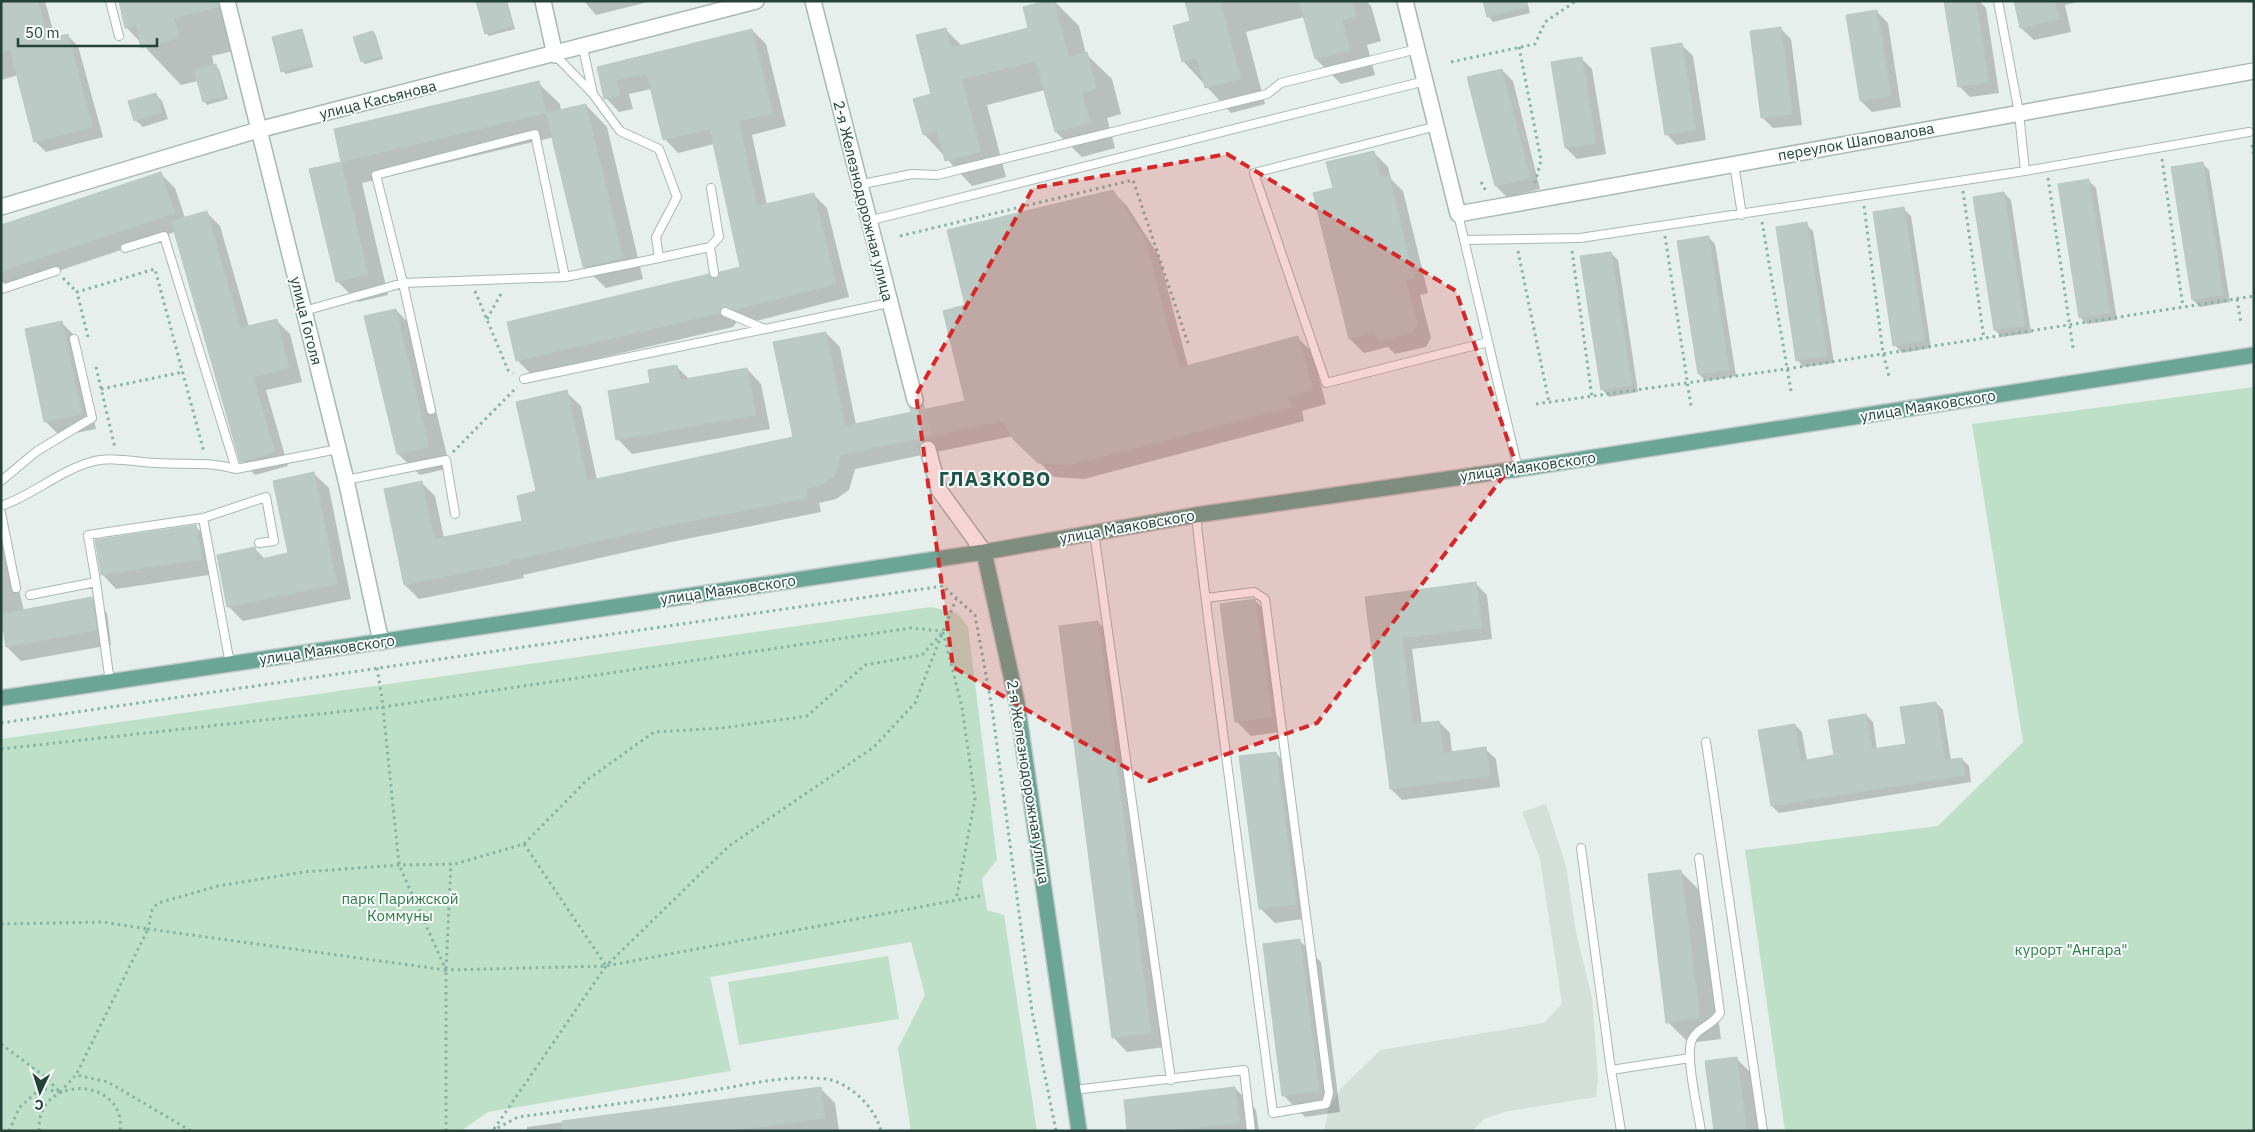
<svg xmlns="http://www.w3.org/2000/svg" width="2255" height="1132" font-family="'IBM Plex Sans',sans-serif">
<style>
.built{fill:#d4dfda}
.green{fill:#bfe0c8}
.shadow{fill:#0003}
.building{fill:#bbcac4;stroke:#b8c9c2}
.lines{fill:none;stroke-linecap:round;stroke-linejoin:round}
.secondary-tunnel{stroke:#bfccc8;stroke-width:15;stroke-dasharray:15 8;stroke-linecap:butt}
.lane-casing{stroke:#a8b8b2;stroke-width:10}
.street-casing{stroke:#a8b8b2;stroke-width:18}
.secondary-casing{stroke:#a4bbb3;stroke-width:18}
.primary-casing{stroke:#c2cac8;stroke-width:18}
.path{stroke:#86b3a5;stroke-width:3;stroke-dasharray:2.5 4;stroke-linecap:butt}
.lane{stroke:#fff;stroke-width:8}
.street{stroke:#fff;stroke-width:15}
.secondary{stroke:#fff;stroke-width:15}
.primary{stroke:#6aa596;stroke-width:15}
.marked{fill:#d62828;fill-opacity:0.2;stroke:#d62828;stroke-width:4;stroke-dasharray:10 6;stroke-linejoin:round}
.labels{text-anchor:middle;stroke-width:4;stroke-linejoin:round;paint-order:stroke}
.street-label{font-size:15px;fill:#24423a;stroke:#f7fbf9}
.park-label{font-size:15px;fill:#2d7a4b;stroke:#f7fbf9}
.district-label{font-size:20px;font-weight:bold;letter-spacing:1px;fill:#1f5548;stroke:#f7fbf9}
</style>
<rect width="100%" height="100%" fill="#e6efeb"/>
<path class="built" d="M1546 804 1566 866 1576 932 1592 998 1598 1078 1596 1097 1508 1111 1484 1119 1473 1131H1324L1329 1107 1342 1087 1381 1050 1544 1023 1562 1004 1540 859 1522 812Z"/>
<path class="green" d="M2254 387V1131H1785L1745 850 1938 826 2023 742 1972 424Z
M931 607 957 613 968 627 997 860 982 879 987 910 1004 915 1037 1131H911L898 1048 925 995 911 942 710 977 731 1071 488 1112 461 1131H1V739Z
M888 956 899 1019 739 1045 728 982Z"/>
<path class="shadow" d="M1 1H45L55 38 67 35 78 46 103 137 46 152 35 141 18 75 1 80Z
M120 1H214L222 10 233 51 212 56 214 66 219 69 228 99 207 105 204 101 198 81 181 85 127 28Z
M479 1H507L515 29 489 36 486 33Z
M584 1H652L596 15Z
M1054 1 1079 26 1086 54 1112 79 1121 114 1107 118 1115 148 1082 157 1056 132 1045 90 987 105 1006 177 972 186 924 134 945 29 962 46 1030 29Z
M1186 1H1366L1371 6 1381 41 1367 45 1375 75 1341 84 1316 59 1304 17 1246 32 1265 104 1231 113 1183 61 1192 22Z
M1484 1H1527L1530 13 1493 22 1488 16Z
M1946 1H1979L1986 8 1999 93 1970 97 1959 86Z
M2015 1H2081L2065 5 2071 32 2034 40 2021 28Z
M1877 12 1888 23 1901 107 1872 112 1861 101 1848 16Z
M1780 28 1791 39 1802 125 1773 128 1762 117Z
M301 30 304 34 313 67 286 74 283 71Z
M752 30 766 44 786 126 752 135 767 205 813 194 827 208 849 297 748 323 738 320 733 327 531 374 517 360 741 268 714 144 678 153 665 139 652 89 629 94 633 109 619 112 606 98 598 68Z
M373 32 376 36 383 59 365 64 362 61Z
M1682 45 1693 56 1706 140 1677 145 1666 134Z
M1582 59 1592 69 1606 154 1577 159 1566 148Z
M1502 70 1513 81 1540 189 1507 197 1496 186 1469 78Z
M538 83 560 104 561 111 586 105 607 127 643 279 606 288 584 267 554 137 362 183 388 295 358 302 337 281 310 170 343 162 335 130Z
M155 94 162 101 168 119 143 127 135 120Z
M1373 152 1388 167 1391 179 1403 191 1428 293 1420 295 1431 338 1426 347 1395 354 1388 347 1364 353 1350 339 1334 189Z
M2202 163 2209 170 2230 302 2200 307 2193 300Z
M160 173 175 188 185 218 206 212 220 226 249 327 276 320 290 334 302 382 266 390 288 466 255 475 241 461 175 232 1 290V227Z
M2089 181 2096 188 2117 320 2087 324 2080 317Z
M1112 191 1127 206 1159 256 1188 366 1298 338 1312 352 1326 404 1302 411 1304 421 1084 479 1054 477 1013 436 855 469 849 490 836 499 819 503 821 512 676 541 523 575 524 578 419 599 405 585 421 482 435 496 444 538 524 522 538 492 566 392 581 406 597 480 794 438 826 333 840 347 856 425 967 402V306Z
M2004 193 2011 200 2031 333 2002 337 1995 330Z
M1904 209 1911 216 1931 348 1902 353 1895 345Z
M1806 224 1813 231 1834 363 1804 367 1797 360Z
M1708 237 1715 244 1736 376 1706 381 1699 374 1679 242Z
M1611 253 1618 260 1638 392 1609 397 1602 389Z
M396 310 417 332 450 468 420 475 398 454Z
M62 323 76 337 96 429 60 436 46 422Z
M677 367 690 380 747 369 761 384 770 429 632 454 618 439 652 384Z
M314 474 329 488 351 599 243 621 228 606 255 549 265 559 289 554Z
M195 526 210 541 215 574 116 589 102 574Z
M1 527 6 533 24 611 92 598 107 613 111 645 21 661 7 647 4 632H1Z
M1476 584 1487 595 1492 639 1412 649 1422 725 1439 722 1450 733 1452 753 1485 749 1496 759 1500 787 1402 800 1391 789 1366 598Z
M1257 602 1271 617 1286 731 1251 736 1236 721 1221 605Z
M1098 622 1113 637 1165 1047 1127 1052 1113 1037Z
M1936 703 1943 710 1951 761 1962 759 1969 766 1971 782 1779 813 1772 806 1795 725 1802 732 1807 761 1835 756 1866 715 1873 722 1877 750 1907 745Z
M1276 753 1290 768 1309 918 1275 923 1260 908Z
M1680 871 1702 893 1721 1039 1689 1043 1668 1022Z
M1299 940 1321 962 1340 1112 1305 1117 1283 1095Z
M1737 1059 1751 1073 1759 1131H1715Z
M820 1088 835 1103 839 1131H527V1127Z
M1235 1088 1256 1110 1259 1131H1128Z"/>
<path class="building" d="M1 1H38L48 39 68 34 93 127 34 142 10 49 1 52Z
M119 1H218L219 7 174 18 179 38 141 48 136 26 125 28Z
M476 1H506L513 26 485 34Z
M1046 1H1054L1069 57 1087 52 1097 89 1082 93 1090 123 1055 132 1036 61 962 79 981 152 945 161 937 131 923 135 913 99 931 94 916 35 946 28 951 48 1028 28 1023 7Z
M1185 1H1220L1241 79 1205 88 1197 58 1182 62 1173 26 1190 21Z
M1299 1H1352L1356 16 1342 20 1350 50 1315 59Z
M1483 1H1527V7L1487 17Z
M1944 1H1976L1989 82 1958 87Z
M2014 1H2055L2059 19 2020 28Z
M1877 10 1891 96 1860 101 1846 15Z
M1781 27 1792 114 1761 118 1750 31Z
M302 29 311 64 281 72 272 37Z
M752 29 773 113 739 121 757 206 814 193 836 284 734 310 724 307 720 313 516 361 507 322 709 274 715 278 720 272 740 267 710 129 663 140 647 74 616 80 620 95 604 99 597 67Z
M373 31 381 56 361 62 353 37Z
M1682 43 1696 130 1665 135 1651 48Z
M1582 57 1596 143 1565 148 1551 62Z
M216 64 225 96 203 102 194 70Z
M1502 69 1530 178 1495 186 1467 77Z
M539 81 546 113 341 162 334 129Z
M156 93 162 112 134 121 128 101Z
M586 104 623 258 583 267 546 113Z
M1374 151 1380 177 1389 175 1414 278 1406 280 1417 323 1412 333 1379 340 1373 333 1349 339 1313 193 1333 188 1326 162Z
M341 162 368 274 336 282 309 169Z
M2203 162 2223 295 2192 300 2171 167Z
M161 172 175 213 1 271V225Z
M2089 179 2110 313 2079 318 2058 184Z
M1113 190 1145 240 1179 368 1298 336 1313 390 1288 397 1291 407 1069 465 1038 463 1014 440 1002 421 841 455 835 476 821 485 806 489 807 498 661 527 510 561V563L404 585 384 489 422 481 434 539 522 521 517 496 536 491 516 402 567 390 587 481 793 437 773 342 826 332 845 426 965 401 943 311 965 305 947 230Z
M2004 192 2025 326 1994 330 1973 197Z
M1904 207 1925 341 1893 346 1873 212Z
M207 211 240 328 277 319 289 368 253 377 275 452 240 462 171 221Z
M1807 222 1827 356 1796 361 1776 227Z
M1709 236 1729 370 1698 374 1677 241Z
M1611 252 1632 385 1601 390 1580 256Z
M396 309 429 447 397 454 364 316Z
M62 321 82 414 44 422 25 329Z
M677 365 680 380 747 368 756 415 616 440 608 391 650 383 648 370Z
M314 472 337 584 227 607 217 555 255 547 257 560 288 553 273 481Z
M196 525 202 559 101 575 95 540Z
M1476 582 1482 628 1402 638 1413 724 1439 721 1443 753 1486 747 1490 776 1390 789 1365 597Z
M92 597 97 630 6 647 1 614Z
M1255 599 1272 717 1235 722 1220 604Z
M1098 621 1151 1033 1112 1038 1059 626Z
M1936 702 1945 760 1962 758 1965 775 1771 806 1758 730 1795 724 1801 761 1834 755 1828 720 1866 714 1872 749 1906 744 1900 707Z
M1276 752 1296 904 1259 909 1239 756Z
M1681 870 1700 1018 1666 1023 1648 874Z
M1300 939 1319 1091 1282 1096 1263 944Z
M1737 1057 1747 1131H1714L1705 1061Z
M821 1087 825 1118 732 1131H562V1121Z
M1235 1087 1240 1123 1172 1131H1127L1124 1100Z"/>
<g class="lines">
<path class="secondary-tunnel" d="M915 400 928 449"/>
<g class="lane-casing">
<path id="lane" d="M110 1 119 36
M1998 1 2019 113 2025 171
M583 48 593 94 620 131 659 149 677 197 656 237 659 258 710 247 714 273
M555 55 592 93
M1437 126 1254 173 1326 383 1488 342
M1734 164 1742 215
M858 185 912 174 937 175 1267 94 1281 83 1417 49
M1458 214 1518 469
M868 221 1425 81
M1464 240 1580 238 2025 171 2249 132
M710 247 719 237 711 188
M125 248 164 236 236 469 338 449
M1 286 2 289 56 271
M304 311 403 283 565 277 659 258
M725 312 765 329 889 303
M524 379 765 329
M431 410 403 283 376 175 535 134 565 277
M346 480 446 460 455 514
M1 481 37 451 92 418 74 339
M1 506C33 495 59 471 91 462 112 456 134 462 156 463 186 465 206 461 236 469
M1 513 16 588
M1196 515C1200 554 1205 594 1210 633L1273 1113 1326 1104 1329 1093 1265 599 1254 592 1206 598
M203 518 230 664
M1094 532 1171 1080
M96 582 110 682
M30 595 96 582 88 535 203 518 266 497 274 541 259 543
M1706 742 1763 1131
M1581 848 1611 1070
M1699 858 1720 1013C1713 1026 1696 1027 1691 1042 1686 1060 1698 1111 1701 1131
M1074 1090 1244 1070 1251 1131
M1621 1131 1611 1070 1690 1058"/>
</g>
<g class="street-casing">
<path id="street" d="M543 1 555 55
M1405 1 1458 214 2254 71
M1 207 258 130 756 1"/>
</g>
<g class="secondary-casing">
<path id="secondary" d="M227 1 346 480 381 642
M813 1 915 400
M928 449 939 490 984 552"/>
</g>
<g class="primary-casing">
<path id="primary" d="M984 552 1017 703 1079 1131
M1 698 984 552 1196 515 1518 469 2254 355"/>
</g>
<path class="path" d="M1519 47 1541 160 1535 183
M1451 62 1535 44 1545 22 1576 1
M2252 145 2254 155
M2162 159 2183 307
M2048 178 2073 348
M1481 182 1487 193
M1963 191 1984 339
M1864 206 1883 353 1889 376
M1762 222 1791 391
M900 236 1133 180 1188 343
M1665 236 1691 406
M1518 251 1549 402
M1572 251 1592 397
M63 278 77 292
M475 291 508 370 513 373
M2237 299 2241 323
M487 319 502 292
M88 337 77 292 155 269 204 452
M96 367 115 448
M101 389 183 372
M1536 404 1786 369 2254 296
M453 452 517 387
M943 632 962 707 975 799 956 900
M377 668 382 698 399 865 446 970 606 966 984 895
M1 723 943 586 975 615 992 708 1032 1011 1056 1131
M1 749 383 707 911 628 943 631
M524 844 606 966
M1 924 103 922 148 929 76 1075
M446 970 148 929 152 910 158 903 218 886 303 872 399 865 455 864 524 844 587 780 654 732 722 728 807 716 865 665 922 655 943 632 956 599
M1 1044 44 1076 60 1092
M60 1092 76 1075 108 1082 191 1131
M494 1129 606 966 729 846 874 747 915 703 942 634
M9 1131 19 1108 41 1088 59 1092
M39 1131C36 1072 127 1077 120 1131
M446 1131V970L451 864
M492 1131 518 1117C579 1109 641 1101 702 1092 744 1086 783 1074 826 1079 849 1082 876 1108 881 1131"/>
<use href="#lane" class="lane"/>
<use href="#street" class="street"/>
<use href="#secondary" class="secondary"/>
<use href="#primary" class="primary"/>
</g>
<path class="marked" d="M1227 154 1456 291 1515 461 1317 723 1149 781 953 667 916 395 1033 188Z"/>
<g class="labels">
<g class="street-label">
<text transform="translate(378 100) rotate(-14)" y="5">улица Касьянова</text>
<text transform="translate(1856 142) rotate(-10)" y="5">переулок Шаповалова</text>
<text transform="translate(863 201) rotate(76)" y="5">2-я Железнодорожная улица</text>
<text transform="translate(306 321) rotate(76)" y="5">улица Гоголя</text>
<text transform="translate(1928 406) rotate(-9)" y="5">улица Маяковского</text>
<text transform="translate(1528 467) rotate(-8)" y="5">улица Маяковского</text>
<text transform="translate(1127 527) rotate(-10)" y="5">улица Маяковского</text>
<text transform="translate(728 590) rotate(-8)" y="5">улица Маяковского</text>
<text transform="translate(327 650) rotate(-8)" y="5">улица Маяковского</text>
<text transform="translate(1028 782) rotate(81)" y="5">2-я Железнодорожная улица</text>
</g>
<g class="park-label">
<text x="400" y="904">парк Парижской<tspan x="400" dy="17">Коммуны</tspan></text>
<text x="2071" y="955">курорт "Ангара"</text>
</g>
<g class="district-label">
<text x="995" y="486">ГЛАЗКОВО</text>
</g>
</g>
<rect width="2255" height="1132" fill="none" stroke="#24423a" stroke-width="5"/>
<g transform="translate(40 1092) rotate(184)" stroke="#f7fbf9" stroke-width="4" paint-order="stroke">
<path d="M0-4L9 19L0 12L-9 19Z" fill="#24423a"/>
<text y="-8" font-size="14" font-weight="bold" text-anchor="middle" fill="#24423a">С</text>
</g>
<path d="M18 38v8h139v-8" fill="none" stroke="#24423a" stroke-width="2.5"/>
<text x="25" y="38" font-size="15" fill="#24423a" stroke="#f7fbf9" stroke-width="4" paint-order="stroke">50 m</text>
</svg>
